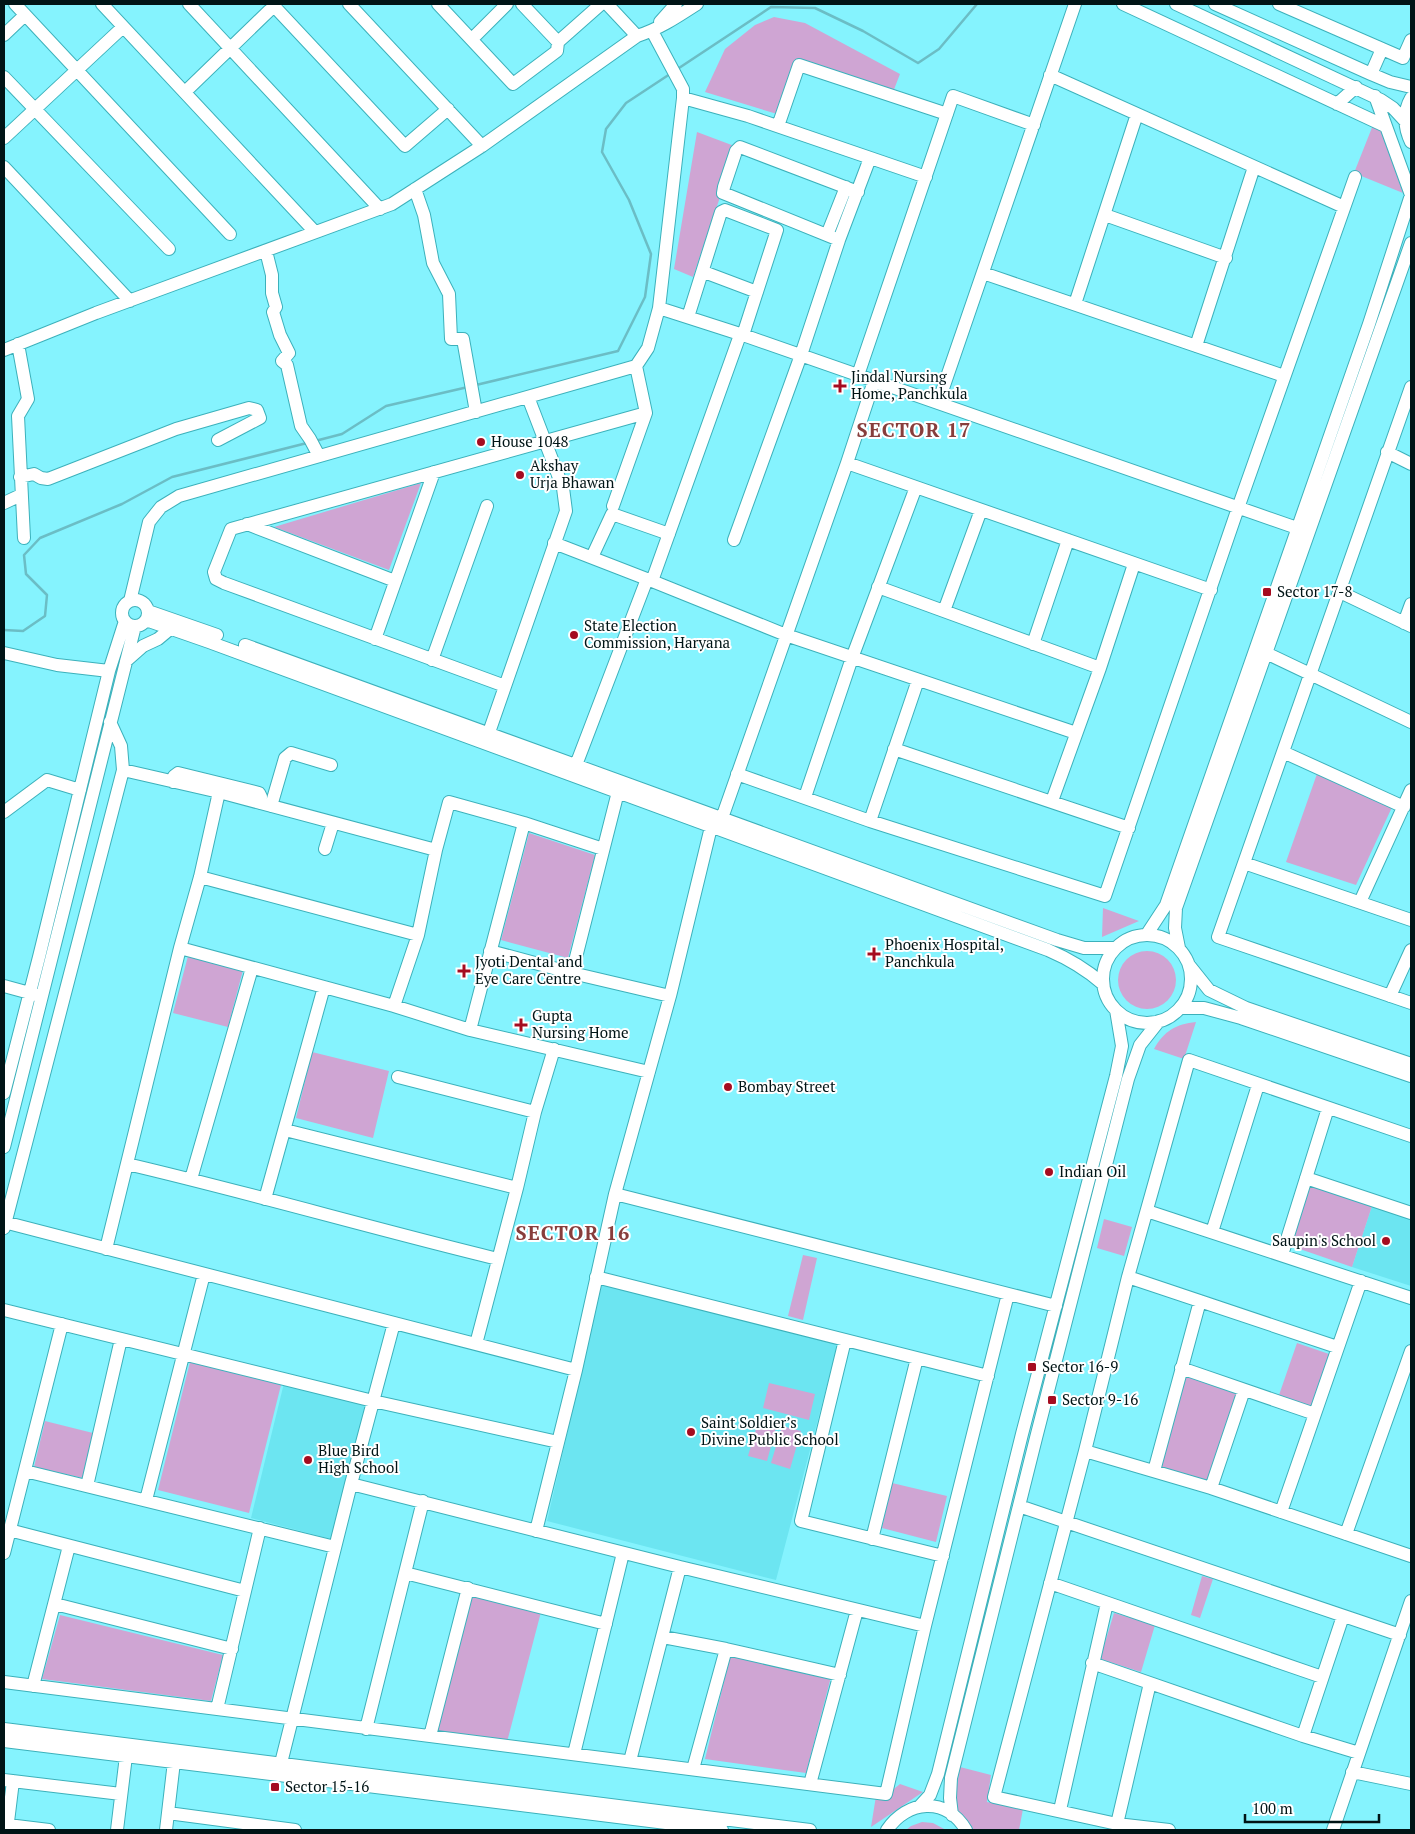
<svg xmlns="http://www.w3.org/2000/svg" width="1415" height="1834" font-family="'PT Serif',serif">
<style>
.built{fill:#6ce5f1}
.green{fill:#cfa5d3}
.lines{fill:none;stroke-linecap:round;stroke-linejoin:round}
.stream{stroke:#6bbdc5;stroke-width:2.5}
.minor-casing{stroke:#3cb1bb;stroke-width:14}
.minor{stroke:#fff;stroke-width:12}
.poi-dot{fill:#a50c20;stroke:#fff;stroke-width:2}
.labels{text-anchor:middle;stroke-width:4;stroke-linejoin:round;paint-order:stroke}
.poi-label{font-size:15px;fill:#001416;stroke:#fff;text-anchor:start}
.district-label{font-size:20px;font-weight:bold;letter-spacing:1px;fill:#873e3c;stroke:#fff}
</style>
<rect width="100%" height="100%" fill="#85f3fe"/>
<path class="built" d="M1373 1203 1411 1216V1286L1352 1267Z
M602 1283 838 1343 776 1580 547 1521Z
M284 1383 367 1401 331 1539 251 1518Z"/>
<path class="green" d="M774 17 805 23 900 74 893 92 796 60 777 114 705 92 725 49 755 25Z
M1373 125 1382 130 1403 193 1354 173Z
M697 132 737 147 693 277 674 269Z
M421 483 389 570 274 527Z
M1318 771 1393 805 1356 885 1286 862Z
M529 833 595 855 568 958 501 940Z
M1103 908 1139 921 1102 937Z
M1118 980a29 29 0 1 1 58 0a29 29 0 1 1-58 0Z
M188 956 243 970 228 1027 173 1013Z
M1196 1022 1184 1059 1154 1049C1164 1031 1176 1024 1196 1022Z
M312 1052 389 1071 373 1138 296 1118Z
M1311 1183 1373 1203 1352 1267 1291 1246Z
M1104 1219 1132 1227 1124 1256 1097 1248Z
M803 1255 817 1258 803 1320 788 1316Z
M1297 1343 1329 1354 1310 1409 1278 1398Z
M191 1358 282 1381 249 1513 158 1490Z
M1186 1376 1240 1393 1209 1482 1159 1466Z
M769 1383 815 1394 809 1420 763 1408Z
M759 1419 777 1424 767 1461 748 1456Z
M45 1421 93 1433 83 1478 34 1467Z
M782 1426 801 1431 790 1469 771 1463Z
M892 1483 947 1496 936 1542 882 1528Z
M1202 1576 1213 1579 1200 1618 1191 1615Z
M472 1595 541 1612 507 1742 436 1732Z
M1114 1613 1155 1625 1141 1672 1100 1659Z
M60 1615 223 1655 211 1701 42 1679Z
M731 1653 831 1677 806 1773 705 1759Z
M960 1767 991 1775 987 1802 1023 1809 1019 1830H972L956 1808 955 1798Z
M900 1784 923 1792 871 1827 876 1796H885Z
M922 1822 933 1823 946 1830H906L911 1826Z"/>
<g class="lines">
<path class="stream" d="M676 70 771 7 815 8 863 31 918 63 939 49 977 4
M476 385 618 351 645 297 651 254 629 200 602 152 606 129 626 103 670 74
M315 441 342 434 386 406 468 387
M4 630 23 631 45 616 47 595 26 574 24 555 40 538 122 504 172 477 307 443"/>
<g class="minor-casing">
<path id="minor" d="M15 4 230 234
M102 4 315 232
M189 4 380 209
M272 4 405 146 448 109
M349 4 482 146
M438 4 513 84 557 51 558 42 601 4
M522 4 558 42
M607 4 637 36
M1123 4 1385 126
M1176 4 1381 100 1393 108 1405 121
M1215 4 1371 74 1390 82 1411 87
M1279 4 1403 58 1411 40
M660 22 676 4
M4 35 25 15
M473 41 474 37 507 4
M1371 74 1382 49
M1050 75 1344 207
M4 77 169 249
M185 92 276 4
M1375 96 1411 195
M683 98 748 116 926 177
M1411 98C1403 112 1404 128 1411 142
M1337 104 1356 87
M778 126 799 65 947 114
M4 138 123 27
M4 167 130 301
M415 189 424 215 433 263 449 294 451 339H463L476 412
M1105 215 1226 258
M827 235 846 187
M839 240 723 193 724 187 736 151 740 147 858 192
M266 251 272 275V293L276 307 273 312 280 335 289 353 282 361 287 365 301 426 310 439 319 456
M704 272 757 292
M983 273 1284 376
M1075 304 1137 114
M659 308 743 335 1297 528
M688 317 721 212 725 210 777 230 743 335
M18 344 28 399 18 416 24 538
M1196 346 1254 167
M4 350 96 313 392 204 482 146 637 36C659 29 677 17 697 4
M858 375 953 96 1034 125
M1411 387 1218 937 1411 1003
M938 403 1075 4
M1387 452 1411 464
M847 463 1211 590
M20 477 34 474 41 478 48 479 176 429 249 408 257 410 260 418 218 440
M4 503 21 495
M613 506 646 413
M247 524 395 581
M734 540 801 355 839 240 870 158
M554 543 652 581 740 335
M592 557 612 514 669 534
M652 581 786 635 1076 733
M878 587 1100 668
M1340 592 1411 626
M122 613a13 13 0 1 1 26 0a13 13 0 1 1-26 0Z
M130 601 149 522 161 507 179 496 636 366 648 348 659 308 683 98V89L652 31
M148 611 217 635
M944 611 981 510
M146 620 209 642 1048 950C1069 959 1086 969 1103 984
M1404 623 1411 604
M375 639 434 472
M1033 644 1068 540
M245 645 1057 940 1084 948H1114
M4 653 57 665 109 671
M1266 653 1411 722
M432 660 487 506
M126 661 143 646 158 639 170 629
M505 686 224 583 216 579 214 572 231 529 646 413 636 366
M486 741 566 511 563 488 528 397
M894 749 1129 828
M1283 752 1404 807
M576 765 647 579
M123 770 219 792 436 850
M737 774 870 821 1105 896 1238 508 1355 177
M173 782 174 776 178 773 259 793 261 797 260 803
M805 797 852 658 916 487
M1052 801 1100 668 1134 564
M271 806 285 758 291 753 331 765
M4 812 47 780 80 790
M870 821 918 680
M325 849 333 823
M1244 863 1411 920
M200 877 418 935
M1360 902 1411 790
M1147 934 1166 905 1369 324 1411 195
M1103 979a44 44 0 1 1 88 0a44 44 0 1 1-88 0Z
M180 948 394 1006 470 1030 649 1072
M1179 948 1175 928 1176 908 1411 243
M490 951 572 973 670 996
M1189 965 1209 990 1246 1008 1411 1064
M572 973 620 784
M4 986 37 995
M1390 996 1411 950
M394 1006 418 935 436 850 449 802 524 823 603 849
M1180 1008H1204L1241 1018 1411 1076
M470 1030 524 823
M398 1077 535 1112
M4 1093 39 957 109 671 125 621
M285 1130 517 1188
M4 1147 135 626
M127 1164C251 1193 374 1229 498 1259
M1306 1178 1411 1213
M191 1179 252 968
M615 1194 1056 1306
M265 1199 324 987
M1147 1211 1411 1298
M4 1222 576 1370
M4 1228 123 770 121 746 110 722
M1212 1232 1258 1085
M106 1249 180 948 200 877 219 792
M1282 1255 1328 1108
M596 1277 988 1376
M1128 1277 1337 1347
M4 1310 373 1401 558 1442
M845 1340 801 1521 943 1556
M476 1344 517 1188 535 1112 554 1049
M1181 1368 1315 1414
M1085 1451 1211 1488 1411 1556
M25 1471 335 1547
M1154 1471 1200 1301
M351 1484 680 1567 925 1626
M87 1486 121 1339
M1211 1488 1244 1390
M146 1500 204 1274
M1019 1506 1400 1635
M1281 1512 1361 1281
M9 1530 245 1591
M536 1531 576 1370 615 1194 670 996 711 827 722 818 847 463 874 381
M1346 1534 1411 1351
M872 1539 917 1358
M4 1553 62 1324
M405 1573 606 1624
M1050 1583 1322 1677
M55 1604 232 1649
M663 1637 726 1649 840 1675
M1092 1663 1303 1736 1359 1753
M4 1682 886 1794 925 1626 1008 1294
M33 1686 69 1546
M217 1709 260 1528
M4 1729 810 1830
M366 1729 423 1501
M430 1736 468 1588
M1303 1736 1343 1616
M4 1741 722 1830
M574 1754 623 1553
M630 1761 680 1567
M693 1769 726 1649
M279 1771 351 1484 394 1323
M1352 1772 1411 1784
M4 1780 121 1794
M810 1784 857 1610
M919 1807 930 1795 938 1774 1022 1434 1116 1076 1122 1046 1116 1010
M1060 1810 1107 1603
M168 1813 295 1830
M952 1815 950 1798 951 1778 1036 1438 1128 1079 1140 1045 1159 1021
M1117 1824 1150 1683
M8 1825 49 1830
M7 1830 13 1781
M117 1830 126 1756
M166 1830 175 1753
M887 1830C907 1800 946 1796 966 1830
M1169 1830 1117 1824 994 1797 1085 1451 1128 1277 1189 1060 1411 1136
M1333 1830 1411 1601"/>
</g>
<use href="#minor" class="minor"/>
</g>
<g class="poi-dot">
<path d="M837.5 378.5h5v5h5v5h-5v5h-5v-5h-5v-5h5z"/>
<circle cx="481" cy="442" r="5"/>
<circle cx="520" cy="475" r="5"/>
<rect x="1262" y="587" width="10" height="10" rx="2.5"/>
<circle cx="574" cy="635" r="5"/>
<path d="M871.5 946.5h5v5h5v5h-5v5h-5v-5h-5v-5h5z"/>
<path d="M461.5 963.5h5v5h5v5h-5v5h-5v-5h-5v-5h5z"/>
<path d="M518.5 1017.5h5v5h5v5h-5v5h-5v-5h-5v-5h5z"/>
<circle cx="728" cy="1087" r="5"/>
<circle cx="1049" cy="1172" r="5"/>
<circle cx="1386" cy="1241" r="5"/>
<rect x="1027" y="1362" width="10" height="10" rx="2.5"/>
<rect x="1047" y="1395" width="10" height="10" rx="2.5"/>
<circle cx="691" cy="1432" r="5"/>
<circle cx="308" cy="1460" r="5"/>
<rect x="270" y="1782" width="10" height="10" rx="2.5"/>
</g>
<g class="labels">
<g class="poi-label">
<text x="851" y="382">Jindal Nursing<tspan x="851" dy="17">Home, Panchkula</tspan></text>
<text x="491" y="447">House 1048</text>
<text x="530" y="471">Akshay<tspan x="530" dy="17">Urja Bhawan</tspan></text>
<text x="1277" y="597">Sector 17-8</text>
<text x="584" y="631">State Election<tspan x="584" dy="17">Commission, Haryana</tspan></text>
<text x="885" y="950">Phoenix Hospital,<tspan x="885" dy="17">Panchkula</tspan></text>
<text x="475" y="967">Jyoti Dental and<tspan x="475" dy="17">Eye Care Centre</tspan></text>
<text x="532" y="1021">Gupta<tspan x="532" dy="17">Nursing Home</tspan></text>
<text x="738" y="1092">Bombay Street</text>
<text x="1059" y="1177">Indian Oil</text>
<text x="1376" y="1246" text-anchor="end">Saupin's School</text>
<text x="1042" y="1372">Sector 16-9</text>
<text x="1062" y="1405">Sector 9-16</text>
<text x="701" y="1428">Saint Soldier’s<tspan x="701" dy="17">Divine Public School</tspan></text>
<text x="318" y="1456">Blue Bird<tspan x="318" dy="17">High School</tspan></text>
<text x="285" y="1792">Sector 15-16</text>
</g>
<g class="district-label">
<text x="914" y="437">SECTOR 17</text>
<text x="573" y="1240">SECTOR 16</text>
</g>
</g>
<rect width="1415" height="1834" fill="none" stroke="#001416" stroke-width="10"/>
<path d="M1245 1814v8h134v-8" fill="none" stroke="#001416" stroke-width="2.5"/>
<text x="1252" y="1814" font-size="15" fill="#001416" stroke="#ffffff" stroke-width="4" paint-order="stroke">100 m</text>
</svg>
